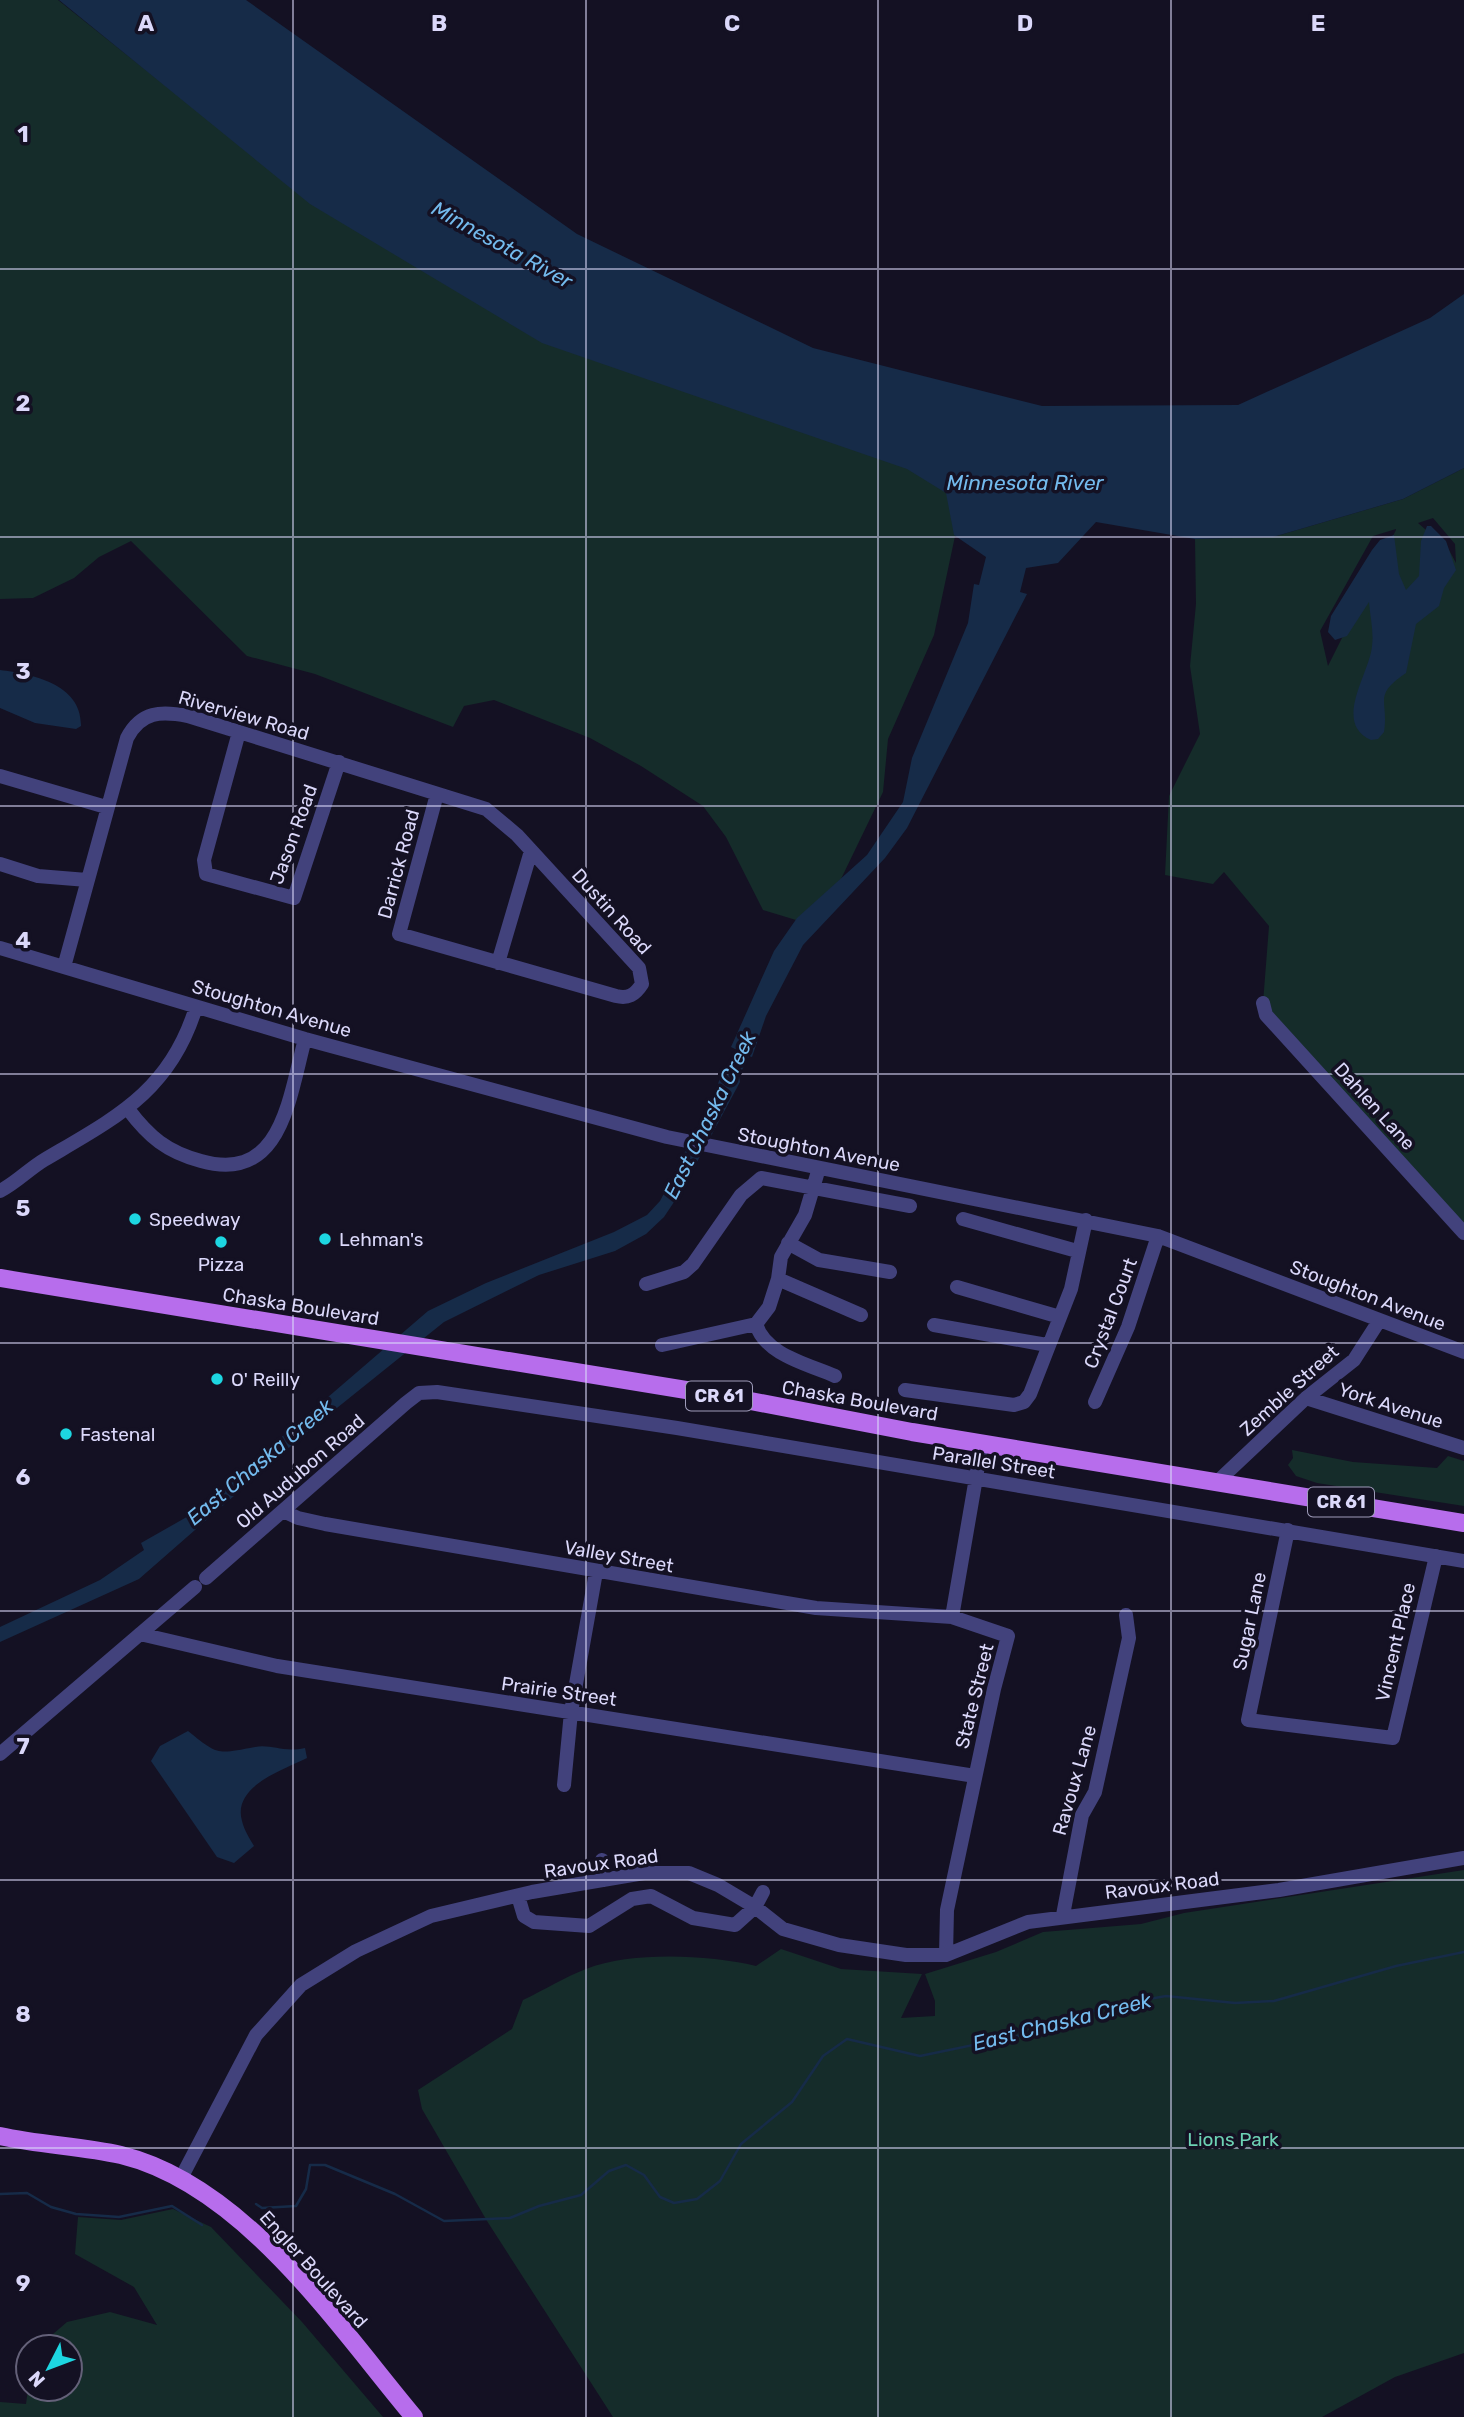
<svg xmlns="http://www.w3.org/2000/svg" width="1464" height="2417" font-family="Rubik,sans-serif">
<style>
.green{fill:#152c2a;fill-rule:evenodd}
.water{fill:#162b48}
.lines{fill:none;stroke-linecap:round;stroke-linejoin:round}
.stream{stroke:#162b48;stroke-width:2.5}
.minor{stroke:#42427c;stroke-width:14}
.major{stroke:#b76dec;stroke-width:18}
.grid{fill:none;stroke:#dbd8fa;stroke-width:2;stroke-opacity:0.55}
.poi-dot{fill:#1dd6e1;stroke:#141123;stroke-width:2.5}
.labels{text-anchor:middle;stroke-width:7;stroke-linejoin:round;paint-order:stroke}
.shield{fill:#141123;stroke:#9f9cba;stroke-width:2}
.shield-label{font-size:18px;font-weight:bold;fill:#dbd8fa}
.street-label{font-size:19px;fill:#dbd8fa;stroke:#141123}
.poi-label{font-size:19px;fill:#dbd8fa;stroke:#141123;text-anchor:start}
.park-label{font-size:19px;fill:#6dd1b4;stroke:#141123}
.water-label{font-size:21px;font-style:italic;fill:#73baed;stroke:#141123}
.grid-label{font-size:23px;text-anchor:middle;font-weight:bold;fill:#dbd8fa;stroke:#141123;stroke-width:7;stroke-linejoin:round;paint-order:stroke}
</style>
<rect width="100%" height="100%" fill="#141123"/>
<path class="green" d="M0 0H58L172 91 905 460 955 491 958 522 934 635 888 739 883 792 841 879 796 920 763 910 726 837 703 806 641 766 590 738 494 700 464 706 453 727 315 674 247 656 131 541 99 557 74 578 33 598 0 599Z
M1464 468V1233L1263 1003 1269 926 1224 872 1213 884 1165 875 1169 796 1200 734 1190 666 1196 604 1195 539 1273 537 1403 499ZM1433 518 1455 544 1456 563 1449 550 1418 523ZM1396 529V530L1328 666 1320 631 1373 536Z
M1292 1450 1353 1462 1437 1468 1448 1456 1464 1461V1506L1317 1483 1296 1476 1288 1465 1293 1458Z
M1464 1870V2353L1395 2377 1322 2417H613L487 2221 422 2109 418 2090 512 2029 523 2000C544 1990 565 1977 586 1969 633 1951 708 1955 756 1966L781 1949 841 1969 922 1974 901 2018 935 2016V2001L925 1974 996 1952 1043 1932 1141 1924 1184 1913Z
M173 2209 211 2227 302 2322 383 2417H0V2402L26 2404 28 2389H70V2347H38L67 2322 110 2312 157 2325 134 2287 75 2254 78 2217 121 2220Z"/>
<path class="water" d="M59 0H246L577 234 813 348 1042 406 1238 405 1430 318 1464 294V468L1403 499 1273 537 1195 539 1096 522 1058 563 1026 568 1020 592 1027 594 907 828 885 858 803 945 766 1016 752 1057 749 1056 739 1076 740 1082 682 1190 664 1217 646 1234 615 1251 539 1275 444 1322 307 1432 139 1579 0 1642V1627L100 1580 144 1550 141 1543 192 1514 428 1311 486 1283 614 1232 647 1215 660 1201 715 1094 721 1074 725 1072 737 1050 731 1047 774 951 797 918 867 855 903 802 912 758 968 623 974 584 979 585 986 557 954 535 946 493 907 469 542 343 310 204Z
M1427 526H1431L1446 541 1456 570 1444 588 1439 606 1416 624 1406 673C1372 696 1389 700 1384 732L1378 739 1371 740C1332 723 1370 673 1372 646 1374 632 1370 616 1369 602L1347 636 1335 640 1328 632 1331 616 1372 550 1380 540 1394 535 1399 574 1406 590 1419 576 1421 541Z
M0 670C32 674 82 684 81 726L76 729 35 723 0 708Z
M188 1731C219 1756 217 1754 255 1747 272 1744 283 1753 305 1748L307 1758C283 1770 232 1786 242 1821 244 1830 250 1839 254 1846L234 1863 217 1857 151 1761 160 1746Z"/>
<g class="lines">
<path class="stream" d="M0 2194 27 2193 51 2207 76 2214 119 2217 172 2206 202 2225
M256 2204 262 2208 296 2206 306 2189 310 2165H325L395 2194 444 2221 510 2218 539 2206 581 2195 609 2171 626 2165 644 2175 660 2197 674 2203 697 2199 720 2181 741 2144 792 2102 823 2056 847 2039 920 2056 1051 2029 1087 2013 1121 2004 1166 1996 1235 2003 1274 2001 1396 1966 1464 1952"/>
<path class="minor" d="M239 732 204 860 206 874 294 898 339 762
M0 776 106 807
M0 864 38 876 87 880
M0 948 305 1039 667 1137 1158 1236 1464 1352
M498 963 531 851
M64 967 127 738C141 711 161 711 188 716L486 809 517 835 639 968 642 984C635 995 628 999 616 996L399 934 437 794
M1263 1003 1266 1015 1464 1233
M128 1109C149 1137 167 1152 201 1161 282 1184 289 1097 305 1039
M819 1168 805 1215 781 1257 778 1279 769 1307 756 1324C765 1355 808 1364 835 1376
M0 1191C16 1183 29 1169 44 1160 115 1118 170 1092 196 1007
M963 1219 1077 1251
M788 1243 819 1260 890 1272
M778 1279 861 1315
M646 1284 684 1272 693 1264 741 1195 761 1178 910 1206
M957 1287 1060 1317
M934 1325 1047 1345
M662 1345 756 1324
M905 1390 1014 1405 1024 1402 1030 1394 1071 1289 1086 1220
M1306 1398 1464 1448
M1095 1402 1128 1327 1158 1236
M1217 1482 1306 1398 1354 1360 1379 1321
M283 1511 298 1518 325 1524 816 1608 952 1617 1008 1636 994 1689 947 1910 946 1955
M1288 1530 1248 1720 1393 1738 1436 1556
M206 1578 406 1403 419 1393 437 1392 677 1428 1464 1561
M952 1617 982 1443
M140 1634 277 1666 975 1776
M0 1754 195 1587
M564 1785 571 1712 596 1572
M602 1860 604 1880
M518 1896 524 1916 534 1922 589 1926 632 1899 651 1896 693 1918 735 1925 755 1907 763 1892
M1063 1915 1082 1815 1095 1792 1129 1638 1126 1615
M180 2180 256 2035 301 1985 356 1951 431 1916 532 1892 644 1873H689L718 1885 755 1907 783 1929 839 1945 906 1955H946L1028 1922 1279 1890 1464 1858"/>
<path class="major" d="M0 1278 735 1398 912 1432 1464 1523
M0 2136C40 2145 82 2146 121 2155 244 2185 337 2325 414 2417"/>
</g>
<path class="grid" d="M293 0V2417M586 0V2417M878 0V2417M1171 0V2417M0 269H1464M0 537H1464M0 806H1464M0 1074H1464M0 1343H1464M0 1611H1464M0 1880H1464M0 2148H1464"/>
<g class="poi-dot">
<circle cx="135" cy="1219" r="7"/>
<circle cx="325" cy="1239" r="7"/>
<circle cx="221" cy="1242" r="7"/>
<circle cx="217" cy="1379" r="7"/>
<circle cx="66" cy="1434" r="7"/>
</g>
<g class="labels">
<g class="shield">
<rect x="686" y="1381.5" width="66" height="29" rx="5"/>
<rect x="1308" y="1487.5" width="66" height="29" rx="5"/>
</g>
<g class="shield-label">
<text x="719" y="1402">CR 61</text>
<text x="1341" y="1508">CR 61</text>
</g>
<g class="street-label">
<text transform="translate(244 715) rotate(16)" y="7">Riverview Road</text>
<text transform="translate(293 834) rotate(-70)" y="7">Jason Road</text>
<text transform="translate(398 864) rotate(-75)" y="7">Darrick Road</text>
<text transform="translate(612 911) rotate(48)" y="7">Dustin Road</text>
<text transform="translate(272 1008) rotate(16)" y="7">Stoughton Avenue</text>
<text transform="translate(1375 1106) rotate(48)" y="7">Dahlen Lane</text>
<text transform="translate(819 1149) rotate(11)" y="7">Stoughton Avenue</text>
<text transform="translate(1368 1295) rotate(21)" y="7">Stoughton Avenue</text>
<text transform="translate(301 1306) rotate(9)" y="7">Chaska Boulevard</text>
<text transform="translate(1110 1313) rotate(-69)" y="7">Crystal Court</text>
<text transform="translate(1289 1390) rotate(-42)" y="7">Zemble Street</text>
<text transform="translate(860 1400) rotate(10)" y="7">Chaska Boulevard</text>
<text transform="translate(1391 1405) rotate(18)" y="7">York Avenue</text>
<text transform="translate(994 1462) rotate(9)" y="7">Parallel Street</text>
<text transform="translate(300 1471) rotate(-41)" y="7">Old Audubon Road</text>
<text transform="translate(619 1556) rotate(10)" y="7">Valley Street</text>
<text transform="translate(1249 1621) rotate(-78)" y="7">Sugar Lane</text>
<text transform="translate(1395 1642) rotate(-77)" y="7">Vincent Place</text>
<text transform="translate(559 1691) rotate(8)" y="7">Prairie Street</text>
<text transform="translate(974 1696) rotate(-76)" y="7">State Street</text>
<text transform="translate(1074 1780) rotate(-74)" y="7">Ravoux Lane</text>
<text transform="translate(601 1863) rotate(-8)" y="7">Ravoux Road</text>
<text transform="translate(1162 1885) rotate(-7)" y="7">Ravoux Road</text>
<text transform="translate(314 2269) rotate(48)" y="7">Engler Boulevard</text>
</g>
<g class="poi-label">
<text x="149" y="1226">Speedway</text>
<text x="339" y="1246">Lehman's</text>
<text x="221" y="1271" text-anchor="middle">Pizza</text>
<text x="231" y="1386">O' Reilly</text>
<text x="80" y="1441">Fastenal</text>
</g>
<g class="park-label">
<text x="1233" y="2146">Lions Park</text>
</g>
<g class="water-label">
<text transform="translate(502 245) rotate(29)" y="7">Minnesota River</text>
<text x="1025" y="490">Minnesota River</text>
<text transform="translate(710 1115) rotate(-64)" y="7">East Chaska Creek</text>
<text transform="translate(260 1462) rotate(-40)" y="7">East Chaska Creek</text>
<text transform="translate(1062 2022) rotate(-14)" y="7">East Chaska Creek</text>
</g>
</g>
<g class="grid-label">
<text x="146" y="31">A</text>
<text x="439" y="31">B</text>
<text x="732" y="31">C</text>
<text x="1025" y="31">D</text>
<text x="1318" y="31">E</text>
<text x="23" y="142">1</text>
<text x="23" y="411">2</text>
<text x="23" y="679">3</text>
<text x="23" y="948">4</text>
<text x="23" y="1216">5</text>
<text x="23" y="1485">6</text>
<text x="23" y="1754">7</text>
<text x="23" y="2022">8</text>
<text x="23" y="2291">9</text>
</g>
<g transform="translate(49 2368) rotate(228)"><circle r="33" fill="#141123" stroke="#646179" stroke-width="2"/>
<path d="M0-5L12 26L0 18L-12 26Z" fill="#1dd6e1"/>
<text y="-10" font-size="19" font-weight="bold" text-anchor="middle" fill="#dbd8fa">N</text>
</g>
</svg>
